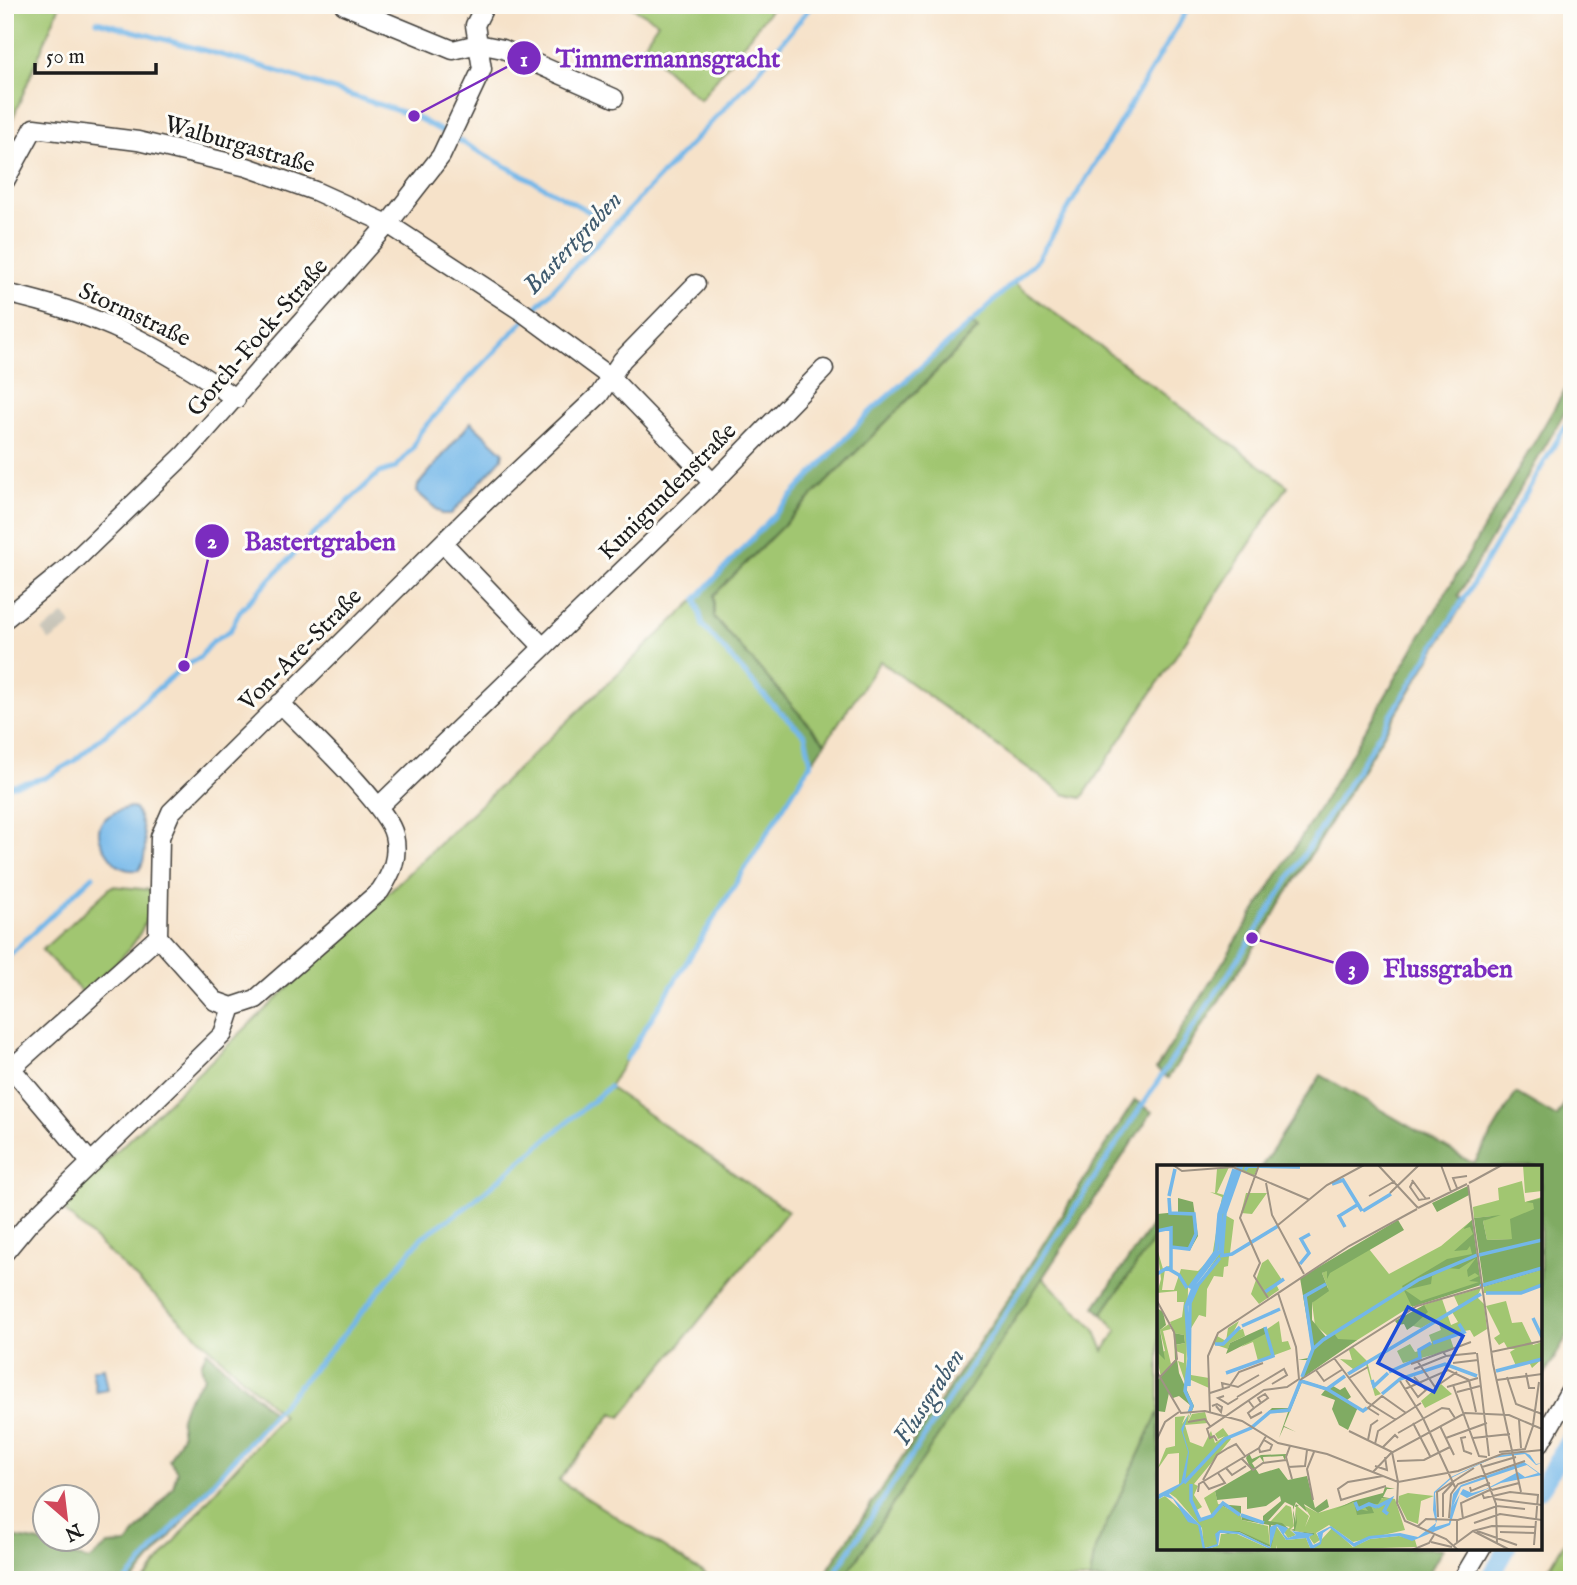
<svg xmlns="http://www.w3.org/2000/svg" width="1577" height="1585" font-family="'IM FELL English',serif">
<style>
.industrial{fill:#c8c4b8}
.green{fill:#a1c671;stroke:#5e7146;stroke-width:2}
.forest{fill:#80ab63;stroke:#4e6440;stroke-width:2}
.water{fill:#73b7e9;stroke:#486a82;stroke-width:2}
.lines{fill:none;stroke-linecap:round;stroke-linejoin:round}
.stream{stroke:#73b7e9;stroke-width:5}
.canal{stroke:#73b7e9;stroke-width:18}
.street-casing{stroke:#3d3a36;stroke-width:21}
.street{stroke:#fff;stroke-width:18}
.labels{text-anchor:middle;stroke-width:6;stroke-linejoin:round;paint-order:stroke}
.street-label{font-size:24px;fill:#1c1c1c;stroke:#fdfcf7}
.water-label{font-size:26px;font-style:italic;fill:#3f5a6e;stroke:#fdfcf7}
.inset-river{fill:none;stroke:#73b7e9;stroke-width:3.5}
.inset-road{fill:none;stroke:#9f9384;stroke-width:2}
.view{fill:#1d4ed8;fill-opacity:0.15;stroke:#1d4ed8;stroke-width:3.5}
.inset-edge{fill:none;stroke:#1c1c1c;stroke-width:3.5}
.leader{fill:none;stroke:#7b2cbf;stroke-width:2.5}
.callout-dot{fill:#7b2cbf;stroke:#fdfcf7;stroke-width:2.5}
.mark-label{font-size:21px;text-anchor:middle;font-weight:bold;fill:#fff}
.callout-label{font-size:26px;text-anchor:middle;font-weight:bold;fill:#7b2cbf;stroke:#fdfcf7;stroke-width:6;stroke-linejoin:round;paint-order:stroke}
</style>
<rect width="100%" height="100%" fill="#fdfcf7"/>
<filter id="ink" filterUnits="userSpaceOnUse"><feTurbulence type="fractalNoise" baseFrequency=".0143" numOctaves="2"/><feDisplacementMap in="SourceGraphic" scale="14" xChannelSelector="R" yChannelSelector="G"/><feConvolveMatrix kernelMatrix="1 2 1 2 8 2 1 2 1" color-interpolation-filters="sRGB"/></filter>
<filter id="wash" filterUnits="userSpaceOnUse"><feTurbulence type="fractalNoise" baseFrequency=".00686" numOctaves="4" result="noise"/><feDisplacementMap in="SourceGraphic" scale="28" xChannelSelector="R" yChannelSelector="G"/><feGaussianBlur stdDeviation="1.57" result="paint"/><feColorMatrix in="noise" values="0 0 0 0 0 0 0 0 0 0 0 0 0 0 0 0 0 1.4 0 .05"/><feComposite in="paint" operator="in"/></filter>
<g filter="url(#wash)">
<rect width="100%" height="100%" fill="#f6e2c9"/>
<path class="industrial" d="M64 614 72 625 50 641 42 631Z"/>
<path class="green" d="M5 5H60L5 137Z
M628 5H774L700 100 642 47 658 22Z
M1014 283 1288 486 1082 798 1064 794 880 661 825 743 714 617V595L978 330 971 323Z
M696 599 703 626 769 701 805 735 811 763 609 1087 788 1211 621 1417 613 1413 559 1480 714 1580H144L225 1479 283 1416 59 1206Z
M112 886 151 890C150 941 117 961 83 993L42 950Z
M1159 1232V1411L1095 1549 1090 1580H843L1042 1277 1095 1329 1104 1351 1117 1330 1102 1314Z
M1572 1529V1580H1542Z"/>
<path class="forest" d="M971 323 978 329 714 595V617L825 743 811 763 805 735 769 701 703 626 696 599 870 412Z
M1572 378V400L1458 596 1464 602 1257 943 1168 1078 1156 1069 1319 809Z
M1321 1075 1474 1164 1516 1093 1557 1117 1572 1091V1329L1540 1382V1167H1261Z
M1135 1100 1152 1112 843 1580H821L1010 1296Z
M1159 1215V1232L1102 1314 1095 1307Z
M207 1351 273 1412 134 1580H5V1536L40 1542 58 1553 90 1560 108 1545 127 1544 173 1487 177 1471 169 1460 182 1435 180 1421 186 1402 204 1377 201 1364Z
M1159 1411V1548H1443L1425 1580H1090L1095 1549Z"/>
<path class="water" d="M471 422 503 452 502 458 451 514H442L417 492 418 485Z
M130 807 136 810C144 827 150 854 139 870 120 872 113 863 104 848 90 824 107 813 130 807Z
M104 1368 108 1390 96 1392 92 1370Z"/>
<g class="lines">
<path class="stream" d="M97 21 258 65 414 116 597 216
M5 787 45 778 74 761 184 666 199 658 213 641 230 631 240 611 309 538 379 473 395 468 413 448 420 432 461 387 753 78 812 5
M5 959 93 876
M626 1059 811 763 805 735 769 701 703 626 696 599 870 412 971 323 1038 259 1190 5
M127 1580 346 1332 422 1237 465 1208 609 1087
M830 1580 1252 938 1471 587 1572 415"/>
<path class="canal" d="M1540 1490 1572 1435
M1489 1580 1507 1548"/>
</g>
</g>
<g filter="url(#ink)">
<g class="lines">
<g class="street-casing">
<path id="street" d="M344 5 453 50 478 44 503 49 614 98
M5 181 34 128 138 141 247 167 315 191 388 224 521 311 609 376 713 483
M5 293C97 313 160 345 236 399
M443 543 543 647
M5 619 64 571 185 454 388 224 441 156 482 69 475 25 485 5
M378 807 713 483 824 369
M158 937 215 1001 232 1007 256 999 380 891C392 873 399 857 394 835 388 806 304 728 280 703
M11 1068 91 1163
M5 1074 158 937 160 837 171 812 471 515 599 395 622 360 696 284
M5 1252 29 1223 223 1034 232 1007
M1540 1443 1572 1387
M1462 1580 1481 1548"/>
</g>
<use href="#street" class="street"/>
</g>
</g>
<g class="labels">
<g class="street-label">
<text transform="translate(240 144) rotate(16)" y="8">Walburgastraße</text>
<text transform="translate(135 314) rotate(25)" y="8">Stormstraße</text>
<text transform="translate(257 337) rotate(-49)" y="8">Gorch-Fock-Straße</text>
<text transform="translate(667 491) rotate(-45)" y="8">Kunigundenstraße</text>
<text transform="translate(300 649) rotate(-45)" y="8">Von-Are-Straße</text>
</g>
<g class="water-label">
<text transform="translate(572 242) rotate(-47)" y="9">Bastertgraben</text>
<text transform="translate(928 1396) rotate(-57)" y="9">Flussgraben</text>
</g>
</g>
<g transform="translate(1157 1165)">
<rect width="385" height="385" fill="#f6e2c9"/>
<path d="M73 0 60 28 67 30 81 0 64 49 62 85 31 123 29 220 21 196 27 198V189L19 186V180L28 178 27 170 17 168 13 157 25 152 27 137H20V126L0 128 4 114 0 83 6 104 14 100V105L8 104 5 125H17L24 104 41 106 55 92 65 32 53 27 58 28 60 4ZM82 0H102L97 11 83 5 68 50 77 55 73 88 64 91H72L71 101 67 102 66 112 57 111 50 124 49 152 42 150 33 165 34 210 52 213V223L34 215 32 222V133L64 86 65 49ZM366 0H385V26L368 28ZM365 16 368 37 385 32V50L371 53 370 48 361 53 356 74 330 75 326 56 336 51 317 53 316 42 342 35 341 23ZM89 28H110L95 49 84 48ZM315 55 324 119 259 138 186 184 158 160 155 138 171 123 165 108 212 84 232 109 284 81ZM111 94 125 115 119 119 122 125 102 139 94 129 105 98ZM385 105V120L364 127 327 128V122ZM324 123 320 132 327 139 330 164 317 172 313 165 307 166 293 172 297 184 246 198 240 186 253 179 258 187 262 186 275 178 272 170 284 165 280 154 264 163 256 161 267 140 285 134 294 160 301 157 295 147 302 142 297 131ZM349 136 355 158 365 157 376 180 385 177V194L375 203 372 197 359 201 353 187 358 184H351L347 177 342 180 337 173 343 169 329 141ZM82 156 77 166 86 164 88 171 73 178 71 184 56 179 60 171 69 176 71 163ZM122 156 125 177 131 176 134 184 101 196 96 177 84 182ZM12 159 14 164 6 166 14 199 4 212 0 194 1 188 8 186 3 165ZM196 182 210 196 216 220 224 229 218 231 209 199 189 209 196 204 183 194 195 195 192 185ZM284 219 295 229 268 243 264 236ZM48 247 51 258 28 260 33 277 46 282 54 266 58 278 68 271 61 274 58 269 66 263 74 274 37 319 41 321 37 330 45 342 38 346 44 355 55 351 47 333 58 326 61 339 83 349 85 355 111 361 113 381 83 366H61L60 380 47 383 45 363 19 333 12 328 0 333 22 320V288L11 289 0 305 9 283 18 281V252L28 251 25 259 32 249 31 257 35 249ZM251 328 277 331 264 336 261 359 250 355 241 337 242 331ZM8 331 42 361 47 385H0V335ZM226 333 238 334 248 365 196 377 172 360 159 368 163 375 157 379 152 372 157 368 138 366 139 340 152 351 148 362 153 351 146 340 161 348 197 337 206 342ZM129 340 134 342 137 361 133 365 139 370 131 373 127 367 133 362 113 357ZM119 361 129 375 149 373 154 385H120V380L119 385H48L62 380 64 369H80L113 384ZM175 363 196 382 213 374 242 371 258 375 260 382 155 385Z" fill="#a1c671"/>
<path d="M311 21 312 30 280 47 275 38ZM21 33 36 37 41 71 33 85 14 83V63L0 66V49L21 47ZM385 33V105L327 122 317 53 344 50 326 56 330 75 355 74 353 54 377 44 376 38 369 37ZM241 55 247 65 173 108 170 114V106L165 108 172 126 155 138V155L169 172 176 167 181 174 200 175 144 214 151 195H141L151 193 155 184 143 113ZM315 55 324 120 255 142 245 121 290 94 315 89 313 81 310 85 297 86 316 69 313 62 306 64ZM319 93 310 105 311 112 318 108 322 111 312 116 322 117 264 136 248 125 274 119 275 111 290 103 302 104ZM267 140 271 147 256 161 250 165 247 159 241 160 238 156ZM0 143 6 147 9 160 3 165 8 195 0 187ZM108 162 110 168 69 189 73 178ZM17 168 27 170 28 178 18 180 22 208 37 241 31 256 35 243 31 248 33 240 22 231 16 233 12 228 8 247 0 246V216L18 195ZM189 210 176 221 183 225 188 222 194 232 190 235 201 242 191 265 182 260 175 244 178 235 164 230 168 225 145 217 127 261 139 267 127 262 122 273 131 247 113 248 95 262 115 243H132L145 215 171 223ZM92 288 95 294 104 290 129 289 128 296 126 291 106 292 107 298 103 292 95 298 102 309 122 303 131 315 150 311 158 343 170 334 172 342 161 348 147 339 150 347 139 337 136 345 139 358 138 341 139 339 142 341 138 342 140 357 138 366 157 368V370L133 365 137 364V357L136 348V341L128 337 111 356 125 358 132 364 114 360 116 375 114 382 108 380 82 367 71 369 60 366H83L113 380 112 360 85 355 84 349 61 339 84 341V349L106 358V351L124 336 123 331 109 341 90 344V332L60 335 58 326 94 305 89 293ZM228 322 238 324H230L226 332 238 334 225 333 221 339H212L202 344 211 346 208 342 214 341 217 348 200 350 197 337 177 345 196 336 226 328Z" fill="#80ab63" fill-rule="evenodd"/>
<path d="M31 250 26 267 32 287 28 317 12 329 44 361 48 383 60 379 58 369 63 365 82 367 113 382V362L120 359 131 363 127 369 131 373 139 370 135 366 157 369 152 372 156 380 163 377 160 368 174 361 197 378 212 371 243 368 261 372 279 358 276 345 277 327 294 312 339 291 367 287 373 290 379 299 385 298 379 300 368 289 336 293 296 312 278 328 280 355 278 362 292 358 296 329 304 320 367 297 385 310 344 318 310 333 303 329 293 360 255 376 242 371 213 374 197 382 173 363 166 368 164 379 154 385 149 373 129 375 120 361 113 384 81 369 63 368 61 381 46 385 41 360 31 357 16 334 7 331 0 335 2 329 24 318 31 287 24 264ZM370 300 381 308 368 312 361 307 329 324 315 328 306 324 296 341 304 322Z" fill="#73b7e9" fill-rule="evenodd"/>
<path class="inset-river" d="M88 5 91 1 143 2M175 19 186 15 205 46M12 31 18 4M12 33 13 48 37 49 39 69 32 84 14 82M206 46 234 29M188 62 182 51 200 40M0 66 14 63V106M65 89 68 48 85 0M322 90 385 75M63 91 75 89 121 61M143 99 152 88 144 74 153 69M0 109 10 103 22 110 30 123M323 121 385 103M32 123 59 86 62 49 77 4M108 127 127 114M329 128H364L385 120M376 153 385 172M85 161 123 144M276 178 307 167 302 159M58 179H66L83 162M156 185 148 131 169 119M339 206 385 194M232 207 263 193 262 185 274 178M69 208 116 191 108 162M191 209 324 129M145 212 156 184 166 175 261 115 320 90M215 215 217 221 231 208M144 216 170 224 206 246 210 243M32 221 33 138 41 120 63 93M170 224 188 211M225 229 243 214 288 199 320 211M32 248 35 241 28 226 32 194 29 141 38 118 63 86 64 49 82 0M27 318 68 274 94 263 113 247 132 245 144 215M34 319V335L43 355 55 351 66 338 83 350M198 337 201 344 212 339 220 342M220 342 233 335 227 346 231 349M84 350 107 358"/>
<path class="inset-road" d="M16 0 25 6 76 2 153 35M102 0 83 53 103 98 97 111 111 133M221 0 261 43M284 0 294 27M255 15 269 34M256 16 253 22 262 35 273 33M109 18 115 50 147 109M312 18 345 0M311 20 336 199 364 327M300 23 296 13 310 11M233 28 262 0M212 31 238 16M261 43 310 19M121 60 170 20 207 0M0 136 17 167 20 194 3 212M287 187 314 177M334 187 385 176M320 188 332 291M177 193 210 237 239 255M261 197 278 222 300 207M296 198 321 195M254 199 286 187 289 191M257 204 289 191 319 188M159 205 167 216 186 204M0 207 24 248 48 246 85 256 121 278 170 289 241 317 301 306 345 289 385 285M369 208 372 223H378M350 212 359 239 385 249M192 213 211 202M143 215 260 141 325 122M249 215 261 232 269 225 257 212M312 215 319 247M340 215 385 209M243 216 266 253 298 322M296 220 322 291 330 292M290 222 321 213M66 224 65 218 81 222 102 210M248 224 291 205 312 215M300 227 323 221M53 228 72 222 82 207 106 198M67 231 61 233 71 239 81 233M80 232 127 204 130 210 115 219M91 235 97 243 91 248 94 253 105 247M55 241 60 239 65 242 64 247 59 241M97 243 111 233 108 229 101 233 104 238M53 247 51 191 61 168 192 81 260 44M222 250 211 243 225 231 249 248M362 255 364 283M31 257 48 254 53 261M256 258 273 291M376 260 382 217M283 261 297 290M192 266 235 287 241 317M241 268 285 243 292 244 298 253M309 272 304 273 307 286 315 289M289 273 330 258M316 273 353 269M0 274 8 257 22 247M211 275 214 260 221 255M60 276 57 271 53 273 50 264 107 225 130 222 142 214 139 182 121 128M218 279 221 266 264 238M133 281 129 292 135 314M226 282 238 270 241 273M102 283 103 287 113 285 115 280 107 275M342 287 368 284 376 261M85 294 96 305 106 298 129 295M240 296 267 295 293 282M323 297 339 339 340 379M218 301 230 305 228 292M131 302 148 301 150 285M325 302 359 292M69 303 75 310 89 301M216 307 234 288 308 248 352 250 385 264M226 311 191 317 181 324 184 335 229 321M46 315 60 290 71 283 79 279 88 291M46 316 52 324 68 318 61 308M241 317 240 338 248 356 289 374 301 385M313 322 314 326 333 318M335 325 362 318M41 327 42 319 102 283 109 271M325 328 327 333 353 327 381 330 377 380M338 334 385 340M156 335 150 304 157 287M281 352 280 327 317 303M286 352V329L296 318M292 353 294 329 301 319 368 296M306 354 304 338 335 324M317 358 343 349 385 355M260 362 269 354 301 355 340 341 368 344M316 366 353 385M320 366 360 380M343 367 379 368M274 377 295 382M300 378V355M297 380 316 366 335 361 379 362M255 385 272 378 277 370"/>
<path class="view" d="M251 142 306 171 277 227 221 198Z"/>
<rect width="385" height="385" class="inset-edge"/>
</g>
<path class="leader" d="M414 116L524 58M184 666L212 541M1252 938L1352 968"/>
<g class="callout-dot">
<circle cx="414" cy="116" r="7"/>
<circle cx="184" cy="666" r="7"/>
<circle cx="1252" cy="938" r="7"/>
<circle cx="524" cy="58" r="18"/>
<circle cx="212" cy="541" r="18"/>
<circle cx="1352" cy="968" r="18"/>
</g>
<g class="mark-label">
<text x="524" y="66">1</text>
<text x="212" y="548">2</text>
<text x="1352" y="975">3</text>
</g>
<g class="callout-label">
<text x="668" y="67">Timmermannsgracht</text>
<text x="320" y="550">Bastertgraben</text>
<text x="1448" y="977">Flussgraben</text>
</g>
<rect width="1577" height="1585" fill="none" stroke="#fdfcf7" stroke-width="28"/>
<g transform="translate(66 1518) rotate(152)"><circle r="33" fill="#fdfcf7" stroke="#a3a29f" stroke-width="2"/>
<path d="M0-5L12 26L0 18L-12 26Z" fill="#d1495b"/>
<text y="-10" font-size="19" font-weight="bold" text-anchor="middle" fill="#1c1c1c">N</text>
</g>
<path d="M35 63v10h121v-10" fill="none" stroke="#1c1c1c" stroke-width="3.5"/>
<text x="46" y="63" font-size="21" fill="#1c1c1c" stroke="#fdfcf7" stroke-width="5" paint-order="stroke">50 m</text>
</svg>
